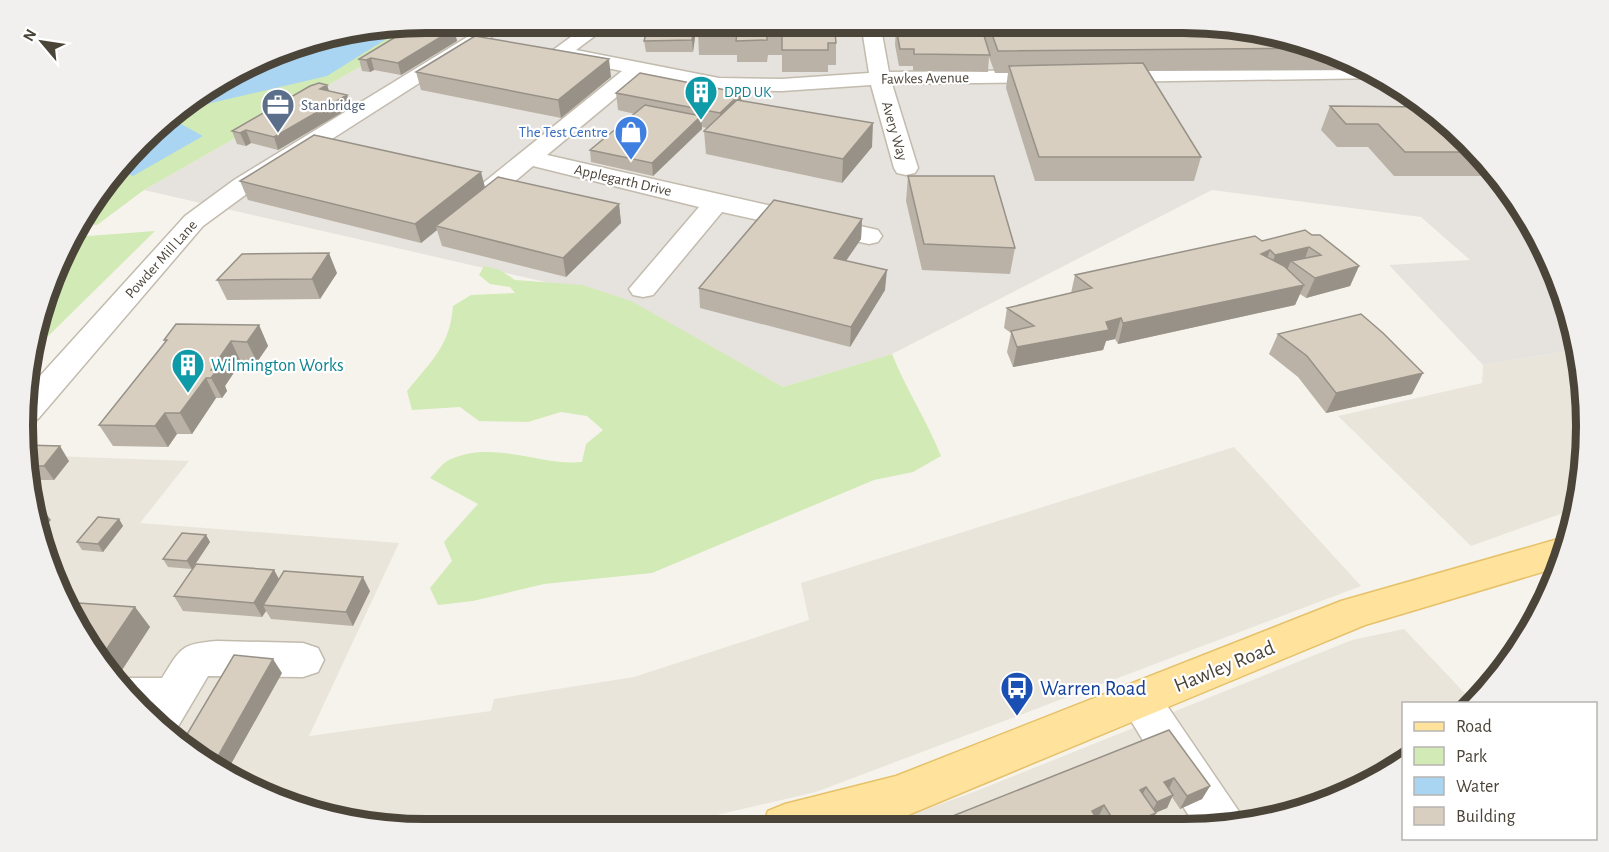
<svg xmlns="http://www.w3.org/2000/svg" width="1609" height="852" font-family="'Alegreya Sans',sans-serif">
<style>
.residential{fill:#eae5da}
.industrial{fill:#e6e2dd}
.green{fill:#d2eab5}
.water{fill:#a9d4f2}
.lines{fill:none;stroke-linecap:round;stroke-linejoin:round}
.minor-casing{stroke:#c2bbae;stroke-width:3}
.major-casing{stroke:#e6c16a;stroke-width:3}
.minor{fill:#fff;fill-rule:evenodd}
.major{fill:#ffe39c;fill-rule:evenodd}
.wall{fill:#bab2a6}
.shaded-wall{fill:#979187}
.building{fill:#d8cfc1;stroke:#979187;stroke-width:1.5}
.labels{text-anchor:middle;stroke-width:4.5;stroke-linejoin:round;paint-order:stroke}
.far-street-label{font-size:15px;fill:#4b4439;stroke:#fff}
.far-culture-label{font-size:15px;fill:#0d838f;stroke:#fff;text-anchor:start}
.far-service-label{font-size:15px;fill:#4e5e75;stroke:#fff;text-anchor:start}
.far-shop-label{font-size:15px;fill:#366cbe;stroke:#fff;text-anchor:end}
.culture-label{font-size:18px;fill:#0d838f;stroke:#fff;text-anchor:start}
.near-street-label{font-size:21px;fill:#4b4439;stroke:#fff}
.near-transit-label{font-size:21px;fill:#164399;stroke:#fff;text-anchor:start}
.rim{fill:none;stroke:#4b4439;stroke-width:8}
</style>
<rect width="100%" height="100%" fill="#f6f3ec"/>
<path class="residential" d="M1575 350 1583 374 1586 453 1577 508 1471 546 1338 416 1482 383 1483 365Z
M1234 447 1361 586 816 792 660 828 400 829 322 816 247 788 140 711 64 604 36 530 24 455 189 461 140 523 399 543 309 736 491 711 494 699 634 677 809 620 801 583Z
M1404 629 1474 703 1404 704 1403 763 1337 799 1236 826 878 827 979 790 1352 640Z"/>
<path class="industrial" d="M437 23H1209L1288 36 1362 64 1429 106 1487 160 1533 225 1565 297 1578 353 1575 350 1483 365 1389 265 1470 260 1421 217 1212 190 892 354 783 387 628 301 144 190Z"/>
<path class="green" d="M426 23H437L144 190 97 225 81 223 90 202 180 106 296 44Z
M155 231 33 351 36 322 75 237Z
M484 266 500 270 515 280 582 285 631 301 783 387 892 354C906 389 927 421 941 456L913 472 874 480 652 573 544 584 473 601 438 605 430 588 452 561 444 542 478 504 430 478C436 472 443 462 451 459 496 440 539 466 582 462L586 444 603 430 587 416 561 412 528 422 479 421 460 407 412 410 407 391C431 361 450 346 453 306L471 295 515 293 510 287 490 284 479 275Z"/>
<path class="water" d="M407 26 327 76 181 110 179 123 203 136 133 176 120 170 180 106 296 44Z"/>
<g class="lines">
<g class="minor-casing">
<path id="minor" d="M490 23H513L252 190 203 226 38 419 26 422 30 387 185 216 234 180Z
M590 23H612L576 50 719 78 782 79 869 73 861 23H880L889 72 1053 70 1060 72 1063 76 1060 80 1053 82 892 84 918 168 915 173 906 175 897 173 894 168 871 85 782 91 719 90 643 75 547 155 869 228 878 230 882 236 878 242 869 244 722 212 653 295 643 297 633 295 629 289 699 207 533 166C518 178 501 198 480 193L477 188 622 71 552 57 549 53Z
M1367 68 1384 78 1105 82 1098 80 1095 76 1098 72 1105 70Z
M217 641 303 643 318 648 324 660 318 672 303 677 208 676 173 735 140 711 120 682 130 678H162C181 648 180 644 217 641Z
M1140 682 1155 688 1238 810 1244 824 1195 826 1119 701 1125 688Z"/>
</g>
<g class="major-casing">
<path id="major" d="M1565 537 1570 538 1559 567 1365 625 896 820 869 827H762L768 811 785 804 896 776 1341 601Z"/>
</g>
<use href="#minor" class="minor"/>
<use href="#major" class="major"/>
</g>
<path class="wall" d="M523 23H577L563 32 523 25Z
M649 23H697L693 52H646L644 41Z
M700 23H834V32L836 43V65H828V72H782V55H768L767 62H737V55H699L698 33Z
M886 23H1209L1288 36 1362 64 1370 70 1148 71 1201 157 1194 181H1035L1006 88 1008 73H995L989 57 988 72 913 71V66H899L895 45 896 28 909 27V26H886Z
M434 26 454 29 457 41 401 75 374 70 370 72 362 71 359 59Z
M416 72 611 77 561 118 421 90Z
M327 85 329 91 347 95 351 107 278 150 251 143 246 146 237 144 232 131Z
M616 93 741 100 872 147 842 183 706 154 704 131 707 128 702 127V129L653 176 591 162 590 150 635 114 618 110Z
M1330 106 1430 107 1487 160 1498 176H1394L1368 147H1337L1321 130Z
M908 176 1015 248 1010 274 922 270 906 201Z
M240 181 485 187 619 204 621 223 566 277 442 246 437 230 421 243 248 200Z
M862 219 861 239 846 261 885 290 850 347 700 308 699 288Z
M1305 230 1359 266 1350 286 1306 298 1300 294 1295 305 1118 344 1115 339 1106 341 1103 350 1013 367 1007 352 1011 333 1004 328 1007 308 1071 293 1075 275 1262 241Z
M337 273 320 299 227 300 217 280Z
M259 325 268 346 257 362H241L225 386 227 391 222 398H216L192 434H177L168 447 113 446 99 425 165 342 164 340Z
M1278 334 1412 394 1326 413 1298 377 1269 354Z
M23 453 69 461 54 480H28Z
M119 519 123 526 103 552 82 550 77 542Z
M206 535 210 542 192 569 168 567 163 559Z
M274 570 279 579 370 591 353 626 271 619 266 611 262 617 183 611 174 596Z
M64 604 73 610 135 607 150 627 122 670 111 669Z
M282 673 227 771H224L183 741Z
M1169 730 1210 786 1202 799 1180 809 1172 797 1167 808 1155 813 1149 826H1103L1098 818 1097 819 1101 826 925 827Z"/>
<path class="shaded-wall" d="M562 23H577L563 32Z
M695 23H697L693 52 692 40Z
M454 29 457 41 401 75 398 63Z
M371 58 374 70 370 72 366 60Z
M609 59 611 77 561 118 558 100Z
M327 85 331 97 320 89Z
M741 93 742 110 721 131 720 113Z
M347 95 351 107 278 150 274 137Z
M701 116 702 129 653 176 652 163Z
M873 123 872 147 842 183 843 159Z
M246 130 251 143 246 146 240 133Z
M481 172 486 191 436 226 437 230 421 243 415 224Z
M619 204 621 223 566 277 563 258Z
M862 219 861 239 834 278V258Z
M1309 247 1302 267 1291 261 1287 270 1268 275 1275 255Z
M1270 250 1263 270 1261 254Z
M329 253 337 273 320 299 312 279Z
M1359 266 1350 286 1306 298 1315 278Z
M887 270 885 290 850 347 851 327Z
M1304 285 1295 305 1118 344 1123 323Z
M1121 318 1115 339 1106 341 1103 350 1013 367 1017 347Z
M259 325 268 346 257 362 247 342Z
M231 341 241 362 225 386 227 391 222 398 211 378V370Z
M1423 373 1412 394 1326 413 1336 393Z
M206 378 216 398 192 434 180 413Z
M165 413 177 434 168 447 155 426Z
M60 446 69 461 54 480 44 466Z
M40 506 51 520 38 535 36 530 33 513Z
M119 519 123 526 103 552 98 544Z
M206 535 210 542 192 569 187 561Z
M274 570 282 585 263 605 266 611 262 617 254 603Z
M363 577 370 591 353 626 346 612Z
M65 600 81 621 78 624 64 604 63 602Z
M135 607 150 627 122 670 106 650Z
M273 659 282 673 227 771 217 758Z
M1174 778 1168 791 1164 782Z
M1210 786 1202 799 1180 809 1187 796Z
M1146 787 1140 801V790Z
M1173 795 1167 808 1150 815 1157 802Z
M1104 805 1098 818 1086 823 1092 811Z
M1156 813 1149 826H1125Z"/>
<path class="building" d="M426 22H432L428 25 454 29 398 63 371 58 366 60 359 59 417 24Z
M649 23H695L692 40 644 41Z
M700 23H826L827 32H835L836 43H828V50H782V33H767V40L736 41 737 33H698Z
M909 23H980L990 55 914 54V49H900L896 28 909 27Z
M988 23H1209L1288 36 1319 48 998 51Z
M475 36 609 59 558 100 416 72Z
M1143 63 1201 157H1039L1009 66Z
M640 73 741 93 720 113 616 93Z
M319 83 327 85 320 89 347 95 274 137 246 130 240 133 232 131 310 86Z
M737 100 873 123 843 159 704 131Z
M645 105 701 116 652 163 590 150Z
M1330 106 1430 107 1478 152H1405L1378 124H1346Z
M314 135 481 172 415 224 240 181Z
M908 176H994L1015 248 924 244Z
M498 177 619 204 563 258 436 226Z
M774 200 862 219 834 258 887 270 851 327 699 288Z
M1305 230 1312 235H1320L1359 266 1315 278 1291 261 1321 255 1309 247 1275 255 1270 250 1261 254 1284 266 1304 285 1123 323 1121 318 1106 322 1109 330 1017 347 1011 331 1034 326 1007 308 1092 288 1075 275 1255 236 1262 241Z
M329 253 312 279 217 280 242 254Z
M1361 314 1383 333 1423 373 1336 393 1307 356 1278 334Z
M176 324 259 325 247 342 231 341 211 370H217L211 378H206L180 413H165L155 426 99 425 167 340H164Z
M24 445 60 446 44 466H26L23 453Z
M32 505 40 506 33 513Z
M98 517 119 519 98 544 77 542Z
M182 533 206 535 187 561 163 559Z
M196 564 274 570 254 603 174 596Z
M284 571 363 577 346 612 263 605Z
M78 603 135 607 106 650 96 649 71 613Z
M234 655 273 659 217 758 204 757 183 741Z
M1169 730 1210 786 1187 796 1174 778 1164 782 1173 795 1157 802 1146 787 1140 790 1156 813 1125 826H1117L1104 805 1092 811 1101 826 925 827Z"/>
<defs>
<g id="building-pin" transform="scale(1.725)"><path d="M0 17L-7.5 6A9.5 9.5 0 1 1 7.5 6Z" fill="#0f9aa8" stroke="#fff"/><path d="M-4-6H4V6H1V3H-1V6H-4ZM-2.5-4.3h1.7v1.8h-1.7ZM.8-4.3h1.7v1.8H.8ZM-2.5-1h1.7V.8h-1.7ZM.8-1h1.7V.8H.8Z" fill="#fff"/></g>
<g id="office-pin" transform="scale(1.725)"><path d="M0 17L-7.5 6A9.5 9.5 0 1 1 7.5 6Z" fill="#5c6f8a" stroke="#fff"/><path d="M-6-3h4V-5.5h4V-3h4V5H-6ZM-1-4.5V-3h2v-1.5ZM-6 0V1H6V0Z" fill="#fff"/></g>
<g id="shop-pin" transform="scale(1.725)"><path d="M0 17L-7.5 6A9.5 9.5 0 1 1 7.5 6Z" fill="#3f7fe0" stroke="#fff"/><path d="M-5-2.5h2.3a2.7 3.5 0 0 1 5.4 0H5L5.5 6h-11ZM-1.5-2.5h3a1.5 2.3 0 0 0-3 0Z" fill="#fff"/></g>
<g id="bus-pin" transform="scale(1.725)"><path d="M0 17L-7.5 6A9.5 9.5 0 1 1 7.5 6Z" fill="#1a4fb4" stroke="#fff"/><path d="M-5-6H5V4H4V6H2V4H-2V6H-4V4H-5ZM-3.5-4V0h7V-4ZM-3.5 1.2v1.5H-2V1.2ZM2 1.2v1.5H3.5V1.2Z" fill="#fff"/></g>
</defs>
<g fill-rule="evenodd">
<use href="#building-pin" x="701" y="92"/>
<use href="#office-pin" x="278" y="105"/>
<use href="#shop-pin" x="631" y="132"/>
<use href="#building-pin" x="188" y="365"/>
<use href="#bus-pin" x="1017" y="688"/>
</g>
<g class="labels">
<g class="far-street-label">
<text transform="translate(925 78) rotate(-1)" y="5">Fawkes Avenue</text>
<text transform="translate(895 131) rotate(74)" y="5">Avery Way</text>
<text transform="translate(623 180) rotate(13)" y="5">Applegarth Drive</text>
<text transform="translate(161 259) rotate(-48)" y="5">Powder Mill Lane</text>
</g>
<g class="far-culture-label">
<text x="724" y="97">DPD UK</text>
</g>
<g class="far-service-label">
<text x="301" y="110">Stanbridge</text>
</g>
<g class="far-shop-label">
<text x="608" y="137">The Test Centre</text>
</g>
<g class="culture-label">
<text x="211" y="371">Wilmington Works</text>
</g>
<g class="near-street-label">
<text transform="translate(1224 666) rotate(-22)" y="7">Hawley Road</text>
</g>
<g class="near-transit-label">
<text x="1040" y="695">Warren Road</text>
</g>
</g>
<path d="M0 0H1609V852H0ZM426 33H1183A393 393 0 0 1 1576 426V426A393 393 0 0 1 1183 819H426A393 393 0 0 1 33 426V426A393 393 0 0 1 426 33Z" fill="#f1f0ef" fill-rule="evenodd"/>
<path class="rim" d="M426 33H1183A393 393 0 0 1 1576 426V426A393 393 0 0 1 1183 819H426A393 393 0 0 1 33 426V426A393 393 0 0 1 426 33Z"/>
<rect x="1402" y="702" width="195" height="138" fill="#ffffff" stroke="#b7b4b0" stroke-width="1.5"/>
<rect x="1414" y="722" width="30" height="9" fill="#ffe39c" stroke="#b7b4b0" stroke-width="1.5"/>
<text x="1456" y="732" font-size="18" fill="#4b4439">Road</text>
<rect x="1414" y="747" width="30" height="18" fill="#d2eab5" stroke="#b7b4b0" stroke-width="1.5"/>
<text x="1456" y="762" font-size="18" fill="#4b4439">Park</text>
<rect x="1414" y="777" width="30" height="18" fill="#a9d4f2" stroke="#b7b4b0" stroke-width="1.5"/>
<text x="1456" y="792" font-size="18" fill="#4b4439">Water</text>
<rect x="1414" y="807" width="30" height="18" fill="#d8cfc1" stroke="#b7b4b0" stroke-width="1.5"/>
<text x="1456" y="822" font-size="18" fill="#4b4439">Building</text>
<g transform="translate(42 42) rotate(299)" stroke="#ffffff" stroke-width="4.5" paint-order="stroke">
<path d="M0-4.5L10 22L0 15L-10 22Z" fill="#4b4439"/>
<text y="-9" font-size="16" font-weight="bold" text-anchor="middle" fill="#4b4439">N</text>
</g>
</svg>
